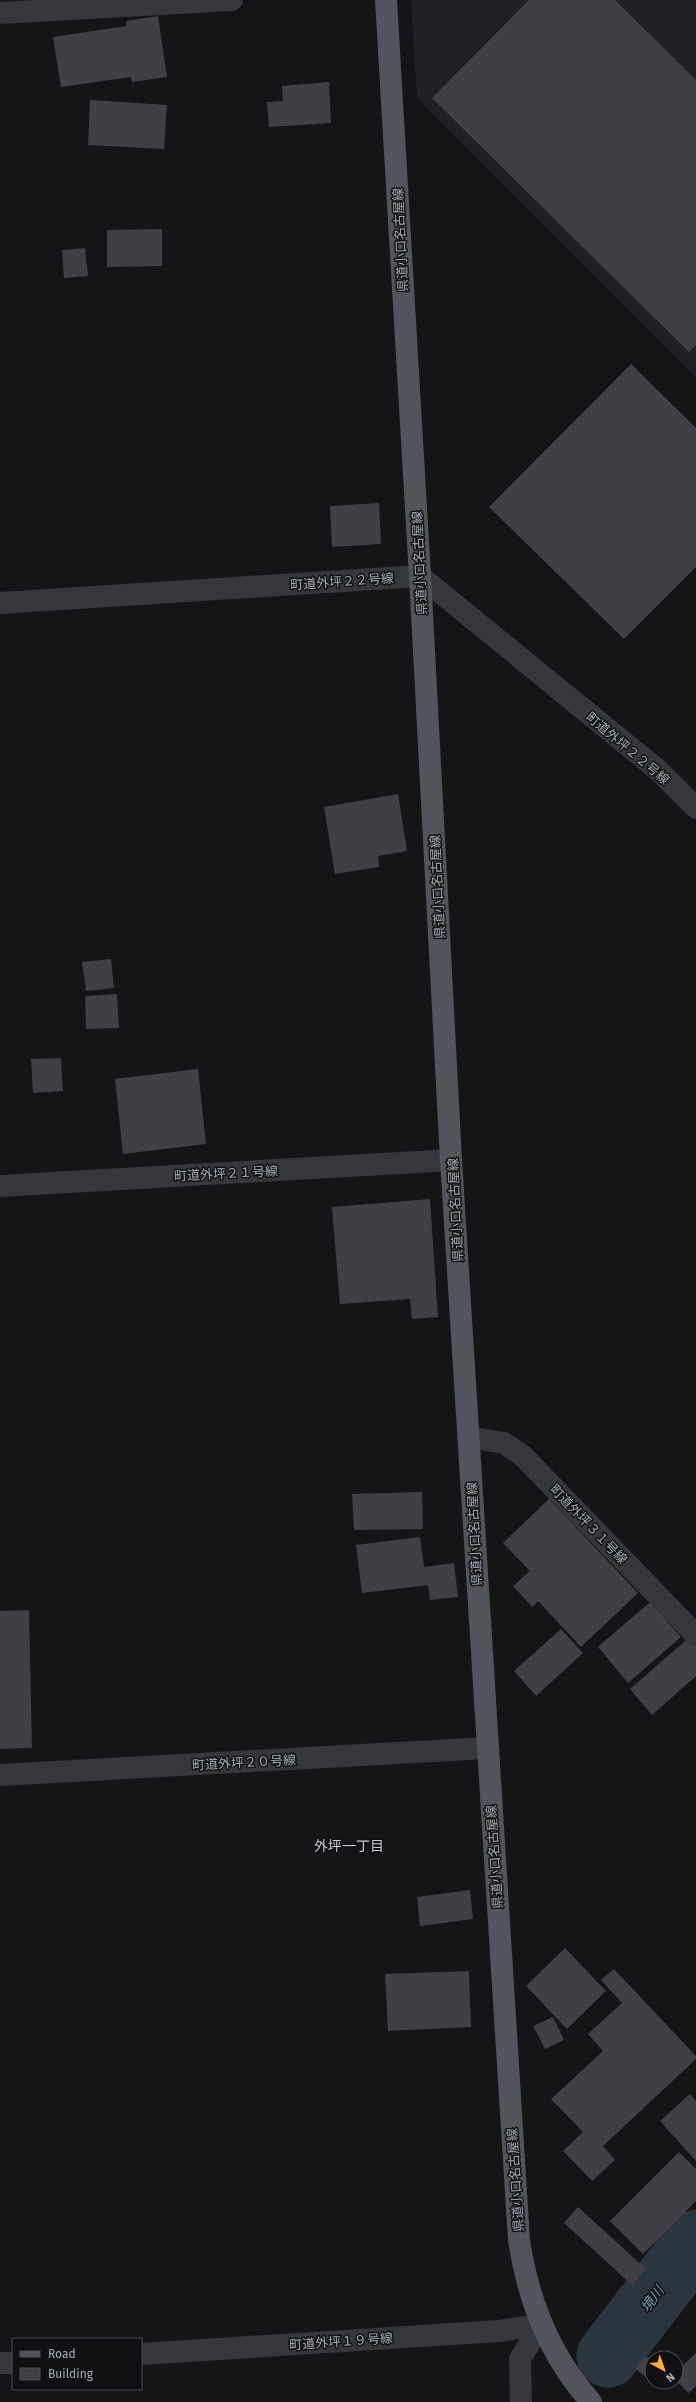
<svg xmlns="http://www.w3.org/2000/svg" width="696" height="2402" font-family="'Fira Sans','Noto Sans JP',sans-serif">
<style>
.built{fill:#212125}
.lines{fill:none;stroke-linecap:round;stroke-linejoin:round}
.river{stroke:#2a353d;stroke-width:63}
.building{fill:#3f4045}
.minor{stroke:#36373d;stroke-width:22}
.major{stroke:#52545c;stroke-width:22}
.labels{text-anchor:middle;stroke-width:3;stroke-linejoin:round;paint-order:stroke}
.street-label{font-size:13px;fill:#a6acb9;stroke:#101012}
.neighbourhood-label{font-size:14px;fill:#c7cbd4;stroke:#101012}
.water-label{font-size:14px;font-style:italic;fill:#799db7;stroke:#101012}
</style>
<rect width="100%" height="100%" fill="#151517"/>
<path class="built" d="M411 0H696V377L417 98Z"/>
<g class="lines">
<path class="river" d="M608 2356 696 2241"/>
</g>
<path class="building" d="M529 0H615L696 80V345L689 352 432 98Z
M158 16 167 77 132 82 131 77 61 87 53 37 127 26 126 21Z
M329 82 331 123 269 127 267 102 283 101 282 86Z
M90 100 167 105 164 149 88 145Z
M162 229V266L107 267V230Z
M85 248 88 276 64 278 62 250Z
M631 364 696 428V567L624 639 489 507Z
M379 503 381 544 332 547 330 506Z
M398 794 407 851 378 856 379 867 335 874 324 807Z
M111 959 114 988 86 991 82 962Z
M117 994 119 1028 86 1029 85 996Z
M61 1058 63 1091 33 1093 31 1059Z
M198 1069 206 1144 123 1154 115 1079Z
M430 1199 438 1317 412 1319 410 1299 340 1304 332 1207Z
M422 1492 423 1529 354 1530 352 1494Z
M549 1499 638 1593 581 1647 538 1601 532 1607 513 1586 530 1571 503 1543Z
M420 1537 424 1567 454 1563 458 1597 430 1600 428 1585 362 1593 356 1545Z
M650 1602 681 1637 628 1683 598 1647Z
M29 1610 32 1748 0 1749V1611Z
M561 1629 583 1653 536 1696 514 1671Z
M692 1635 696 1640V1676L652 1715 630 1689Z
M470 1890 473 1919 420 1926 417 1897Z
M565 1948 606 1991 567 2029 526 1986Z
M614 1969 696 2056V2059L603 2146 615 2160 592 2181 563 2151 583 2132 551 2099 603 2051 588 2034 622 2003 601 1980Z
M469 1971 471 2027 388 2031 385 1974Z
M553 2017 564 2040 545 2049 533 2026Z
M690 2094 696 2101V2161L660 2121Z
M679 2152 696 2169V2201L643 2254 610 2221Z
M578 2207 646 2269 632 2285 564 2223Z
M696 2353V2386L689 2393 676 2381V2372Z
M646 2356 652 2361V2383L635 2368Z"/>
<g class="lines">
<path class="minor" d="M0 13 232 0
M0 603 420 576 658 770 696 808
M0 1186 451 1160
M468 1437 504 1443 523 1456 696 1635
M0 1775 487 1748
M141 2354 499 2331 541 2325
M0 2363H13
M521 2402 520 2359 541 2325"/>
<path class="major" d="M386 0 420 576 451 1160 519 2240C528 2301 550 2356 591 2402"/>
</g>
<g class="labels">
<g class="street-label">
<text transform="translate(400 240) rotate(-93)" y="5">県道小口名古屋線</text>
<text transform="translate(419 563) rotate(-93)" y="5">県道小口名古屋線</text>
<text transform="translate(342 581) rotate(-4)" y="5">町道外坪２２号線</text>
<text transform="translate(628 748) rotate(40)" y="5">町道外坪２２号線</text>
<text transform="translate(437 887) rotate(-93)" y="5">県道小口名古屋線</text>
<text transform="translate(226 1173) rotate(-3)" y="5">町道外坪２１号線</text>
<text transform="translate(455 1210) rotate(-93)" y="5">県道小口名古屋線</text>
<text transform="translate(589 1524) rotate(46)" y="5">町道外坪３１号線</text>
<text transform="translate(474 1534) rotate(-93)" y="5">県道小口名古屋線</text>
<text transform="translate(244 1762) rotate(-3)" y="5">町道外坪２０号線</text>
<text transform="translate(494 1857) rotate(-94)" y="5">県道小口名古屋線</text>
<text transform="translate(515 2180) rotate(-94)" y="5">県道小口名古屋線</text>
<text transform="translate(341 2341) rotate(-4)" y="5">町道外坪１９号線</text>
</g>
<g class="neighbourhood-label">
<text x="349" y="1851">外坪一丁目</text>
</g>
<g class="water-label">
<text transform="translate(652 2299) rotate(-53)" y="5">境川</text>
</g>
</g>
<rect x="12" y="2338" width="130" height="52" fill="#101012" stroke="#4c4e55"/>
<rect x="20" y="2351" width="20" height="6" fill="#52545c" stroke="#4c4e55"/>
<text x="48" y="2358" font-size="12" fill="#a6acb9">Road</text>
<rect x="20" y="2368" width="20" height="12" fill="#3f4045" stroke="#4c4e55"/>
<text x="48" y="2378" font-size="12" fill="#a6acb9">Building</text>
<g transform="translate(664 2370) rotate(140)"><circle r="19" fill="#101012" stroke="#4c4e55"/>
<path d="M0-3L7 15L0 10L-7 15Z" fill="#ffad26"/>
<text y="-6" font-size="11" font-weight="bold" text-anchor="middle" fill="#a6acb9">N</text>
</g>
</svg>
